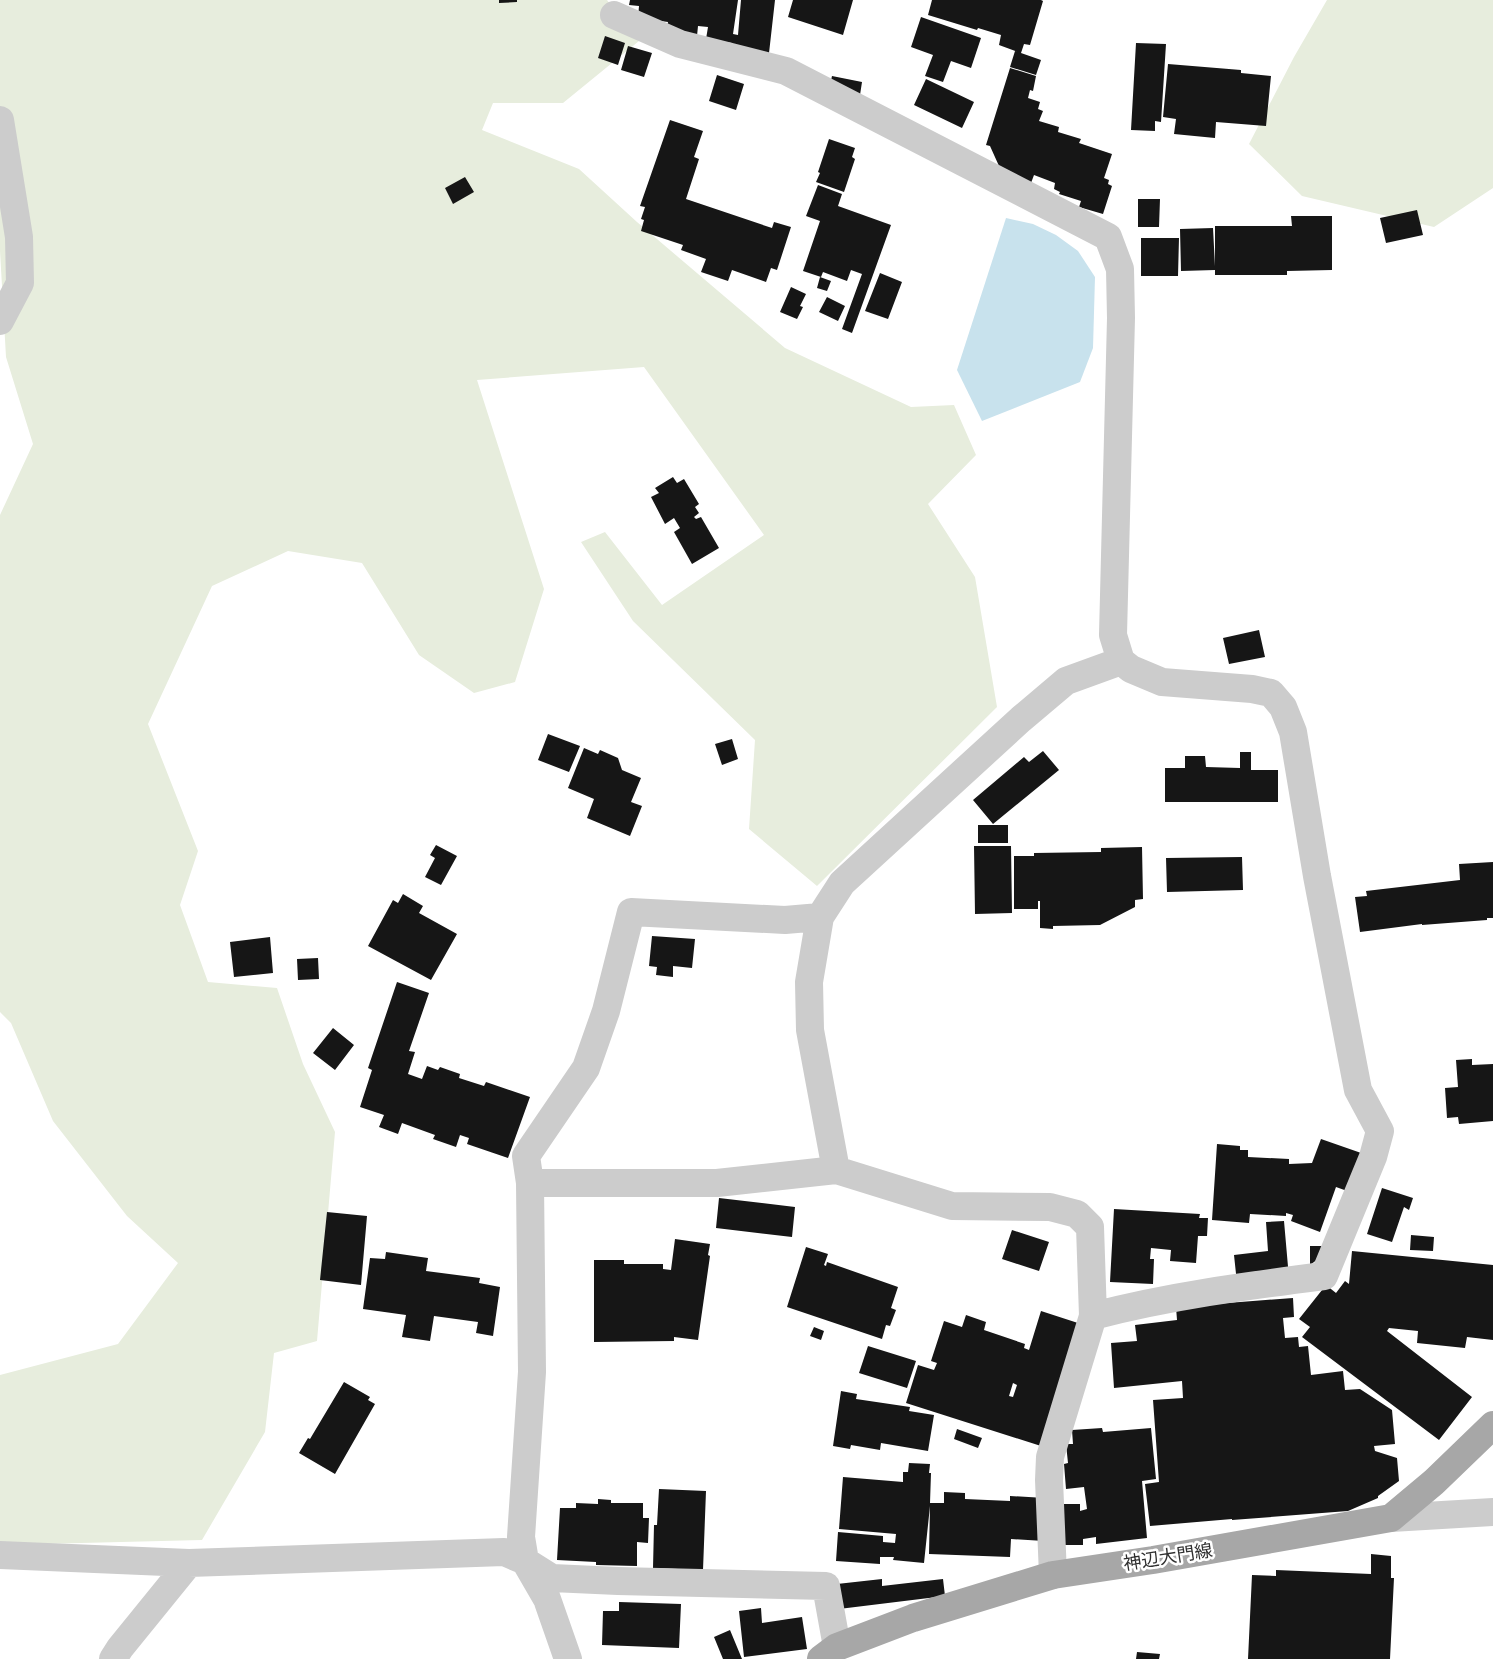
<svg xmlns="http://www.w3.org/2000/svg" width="1493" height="1659" font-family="Helvetica,'Noto Sans JP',sans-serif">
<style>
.green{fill:#e7eddd}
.water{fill:#c8e2ed}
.building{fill:#161616;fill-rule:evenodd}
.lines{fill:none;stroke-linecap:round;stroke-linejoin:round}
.minor{stroke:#ccc;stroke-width:28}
.major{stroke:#a7a7a7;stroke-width:28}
.labels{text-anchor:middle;stroke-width:5;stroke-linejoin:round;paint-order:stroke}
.street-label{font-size:18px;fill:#2f2f2f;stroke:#fff}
</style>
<rect width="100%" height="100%" fill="#fff"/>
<path class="green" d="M0 0H607L639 41 563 103H493L482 130 579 169 637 222 785 348 911 407 954 405 976 455 928 504 975 577 997 707 817 886 749 829 755 740 633 621 581 542 605 532 662 605 764 535 644 367 477 380 544 589 515 682 474 693 419 655 362 563 288 551 212 586 148 724 198 851 180 905 208 982 277 988 303 1064 335 1132 317 1341 274 1353 265 1432 202 1540 0 1545V1375L118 1344 178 1263 127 1216 53 1121 11 1023 0 1012V515L33 444 6 357 0 251Z
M1327 0H1493V188L1434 227 1302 196 1249 144 1294 57Z"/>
<path class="water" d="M1006 218 1033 224 1056 235 1078 251 1095 277 1093 348 1080 382 982 421 957 370Z"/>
<path class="building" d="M499 0H517V2L499 3Z
M630 0H738L733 34 738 35 741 0H775L768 62 731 49 732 43 706 39 708 27 698 26 697 36 667 27 668 22 638 18 639 6 629 5Z
M793 0H853L843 35 788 17Z
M932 0H1041L1043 1 1030 45 1024 44 1021 53 999 45 1001 35 978 28 977 30 928 15Z
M921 17 981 38 971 68 951 61 943 82 925 76 933 55 911 47Z
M605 36 625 43 618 65 598 58Z
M1136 43 1166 44 1161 122 1155 121V131L1131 130Z
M628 46 652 53 644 77 621 70Z
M1015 51 1041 60 1036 75 1010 67Z
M1168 64 1241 70V73L1271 76 1266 126 1216 122 1215 138 1174 134 1176 119 1163 117Z
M1010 68 1036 76 1033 91 1030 90 1028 98 1040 102 1038 109 1043 111 1039 121 1059 127 1058 132 1081 139 1079 143 1112 154 1104 178 1109 180 1108 184 1112 186 1103 214 1079 207 1081 201 1059 194 1060 192 1054 189 1055 183 1034 175 1031 183 999 166 990 146 986 145Z
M717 75 744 84 736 110 709 101Z
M832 76 862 82 860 95 829 89Z
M926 79 974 102 962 128 914 105Z
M670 120 703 131 694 157 699 159 686 199 772 228 774 222 791 227 777 270 771 268 766 282 732 270 728 281 701 272 706 259 681 250 683 245 641 231 644 220 641 219 645 207 640 206Z
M829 139 855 148 852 157 855 159 844 192 816 182 820 173 818 172Z
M465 177 474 192 453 204 445 188Z
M818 185 842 194 838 206 891 225 852 333 842 329 862 274 851 270 847 281 823 272 821 277 803 271 820 221 806 216Z
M1138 199H1160L1159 227H1138Z
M1417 210 1423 235 1386 243 1380 218Z
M1291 216H1332V270L1287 271V275H1215V270L1181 271 1180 229 1213 228 1215 266V226H1292Z
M1141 238H1179L1178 276H1141Z
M880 273 902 282 888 319 865 311Z
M820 277 831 281 827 291 817 288Z
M791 287 806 294 800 306 803 307 797 319 780 312Z
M827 297 845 306 838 321 819 312Z
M673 477 677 483 684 479 699 504 695 507 699 513 694 517 696 519 701 517 719 548 692 564 674 532 680 528 674 518 665 524 651 497 659 493 655 488Z
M1259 630 1265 657 1229 664 1223 638Z
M548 734 580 746 569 772 538 760Z
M732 739 738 759 722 765 715 744Z
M584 748 598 754 600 750 618 758 622 770 641 778 631 802 642 806 630 836 587 818 594 799 568 788Z
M1043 751 1059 770 993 824 973 800 1024 757 1029 762Z
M1240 752H1251V770H1278V802H1165V768H1185V756H1205L1206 767 1240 768Z
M978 825H1008V843H978Z
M436 845 457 856 441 885 425 877 435 858 430 855Z
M974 846H1011L1012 913 975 914Z
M1142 847 1143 899 1135 900V907L1100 925 1053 926V929L1040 928V901H1038V909H1014V856H1034V853L1101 852V848Z
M1242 857 1243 890 1167 892 1166 858Z
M1493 862V918H1487V920L1422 925V924L1360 932 1355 897 1367 896 1366 891 1460 880 1459 864Z
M403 894 423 906 419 913 457 934 431 980 368 946 393 900 398 903Z
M652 936 695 939 692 968 673 966V977L656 975 657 967 649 966Z
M270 937 273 973 234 977 230 942Z
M318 958 319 979 298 980 297 959Z
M397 982 429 993 409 1051 415 1052 408 1074 422 1079 427 1066 438 1070 440 1067 460 1074 459 1078 484 1086 486 1082 530 1097 508 1158 467 1144 469 1138 460 1135 456 1147 433 1139 435 1135 402 1123 398 1134 379 1127 384 1115 360 1107 372 1070 368 1068Z
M333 1028 354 1045 335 1070 313 1053Z
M1472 1059V1065L1493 1064V1121L1459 1124 1458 1117 1447 1118 1445 1088 1458 1087 1456 1060Z
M1321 1139 1364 1154 1350 1192 1336 1187 1320 1232 1291 1221 1293 1215 1286 1213V1216L1250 1214 1249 1223 1212 1220 1217 1144 1240 1146V1150H1248V1157L1289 1159V1164L1312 1163Z
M1382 1188 1413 1198 1409 1210 1404 1207 1392 1242 1367 1234Z
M719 1198 795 1207 792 1237 716 1228Z
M1114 1209 1200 1214 1199 1218H1208L1207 1236H1198L1196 1263 1170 1261 1171 1250 1151 1248 1150 1259H1154L1153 1284 1110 1282Z
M327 1212 367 1216 361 1285 320 1280Z
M1284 1221 1289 1278 1237 1283 1234 1255 1268 1251 1266 1222Z
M1012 1230 1049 1242 1039 1271 1002 1259Z
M1411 1235 1434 1237 1433 1251 1410 1250Z
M675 1239 710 1244 708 1255 710 1256 698 1340 674 1337V1341L594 1342V1260H624V1264H663V1269L671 1270Z
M1310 1246H1325L1318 1259 1310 1265Z
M806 1247 828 1254 824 1265 826 1266 827 1262 898 1287 891 1308 896 1310 890 1326 886 1325 882 1339 787 1307Z
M1352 1251 1493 1265V1340L1467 1337 1465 1348 1417 1343 1418 1331 1389 1328 1387 1331 1472 1397 1439 1440 1302 1337 1310 1327 1299 1319 1326 1285 1336 1293 1345 1281 1349 1284Z
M386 1252 428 1258 426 1271 480 1278 479 1283 500 1287 493 1336 476 1333 478 1322 434 1316 430 1341 402 1337 406 1315 363 1309 370 1258 385 1259Z
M1293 1298 1294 1317 1283 1318 1285 1338 1298 1337 1299 1347 1308 1346 1311 1375 1343 1371 1345 1390 1360 1389 1392 1410 1395 1444 1374 1446 1375 1451 1397 1458 1399 1481 1378 1496V1498L1348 1511 1232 1520V1519L1150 1526 1145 1484 1159 1482 1153 1400 1183 1398 1182 1381 1114 1388 1111 1343 1137 1341 1135 1325 1177 1320 1176 1307Z
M1041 1311 1081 1324 1041 1446 906 1403 918 1365 934 1370 937 1363 931 1361 944 1321 962 1327 966 1315 986 1322 984 1330 1025 1344 1024 1348 1029 1350ZM1013 1383 1017 1385 1013 1397 1009 1396Z
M814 1327 824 1331 821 1340 810 1336Z
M868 1346 916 1361 907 1388 859 1373Z
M344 1382 370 1397 368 1400 375 1404 335 1474 299 1453 308 1438 310 1439Z
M841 1391 857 1394 856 1399 910 1407 909 1411 934 1415 928 1451 881 1443 880 1450 851 1445 850 1449 833 1446Z
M1102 1428 1103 1432 1151 1428 1156 1479 1142 1481 1147 1538 1096 1544V1537L1083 1539V1545H1063L1062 1504H1080V1511L1087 1509 1084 1487 1066 1489 1064 1464 1068 1463 1066 1444H1073L1072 1430Z
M957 1429 982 1438 978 1448 954 1439Z
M909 1463 930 1464 929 1473H931L930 1503H944V1492L965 1493V1499L1010 1501V1496L1045 1498 1044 1541 1011 1539 1010 1557 929 1554 930 1506 924 1563 893 1560 894 1557H880V1564L836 1561 838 1532 883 1536V1542L895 1543 896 1534 839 1529 843 1477 903 1482V1472H908Z
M659 1489 706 1491 703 1570 653 1568 654 1525H657Z
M598 1499 611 1500V1503H643V1518H649L648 1543 637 1542V1566L596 1565V1562L557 1560 560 1508H576V1503L598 1504Z
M1371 1554 1391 1556V1578H1394L1390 1659H1248L1252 1575 1276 1576V1570L1371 1574Z
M882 1579V1586L943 1579 945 1596 839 1609 837 1584Z
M619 1602 681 1604 679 1648 602 1645 603 1611H619Z
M761 1608 762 1623 802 1617 807 1649 744 1657 739 1611Z
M730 1630 742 1659H723L714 1637Z
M1137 1652 1160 1654 1159 1659H1136Z"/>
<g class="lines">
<path class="minor" d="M614 15 680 44 786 71 1108 237 1120 269 1121 318 1113 635 1121 661 1131 669 1162 682 1252 689 1271 693 1283 707 1293 732 1317 876 1358 1090 1380 1131 1373 1157 1324 1276C1246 1286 1169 1296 1093 1316
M0 120 19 237 20 283 0 321
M836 1170 810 1030 809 982 820 917 842 883 1021 719 1066 681 1121 661
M530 1183H717L836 1170 952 1206 1050 1207 1077 1214 1090 1227 1093 1316 1050 1457 1049 1480 1053 1575
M1391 1518 1493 1512
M0 1555 189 1563 504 1552 525 1561
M525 1561 521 1537 532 1372 530 1183 526 1156 586 1068 606 1011 631 912 785 920 820 917
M113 1659 120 1648 189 1563
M568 1659 547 1599 525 1561 552 1578 618 1581 826 1586 837 1647"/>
<path class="major" d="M821 1659 837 1647 913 1618 1053 1575 1153 1560 1391 1518 1434 1482 1493 1425"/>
</g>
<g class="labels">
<g class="street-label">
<text transform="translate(1168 1557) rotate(-9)" y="6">神辺大門線</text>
</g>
</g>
</svg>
